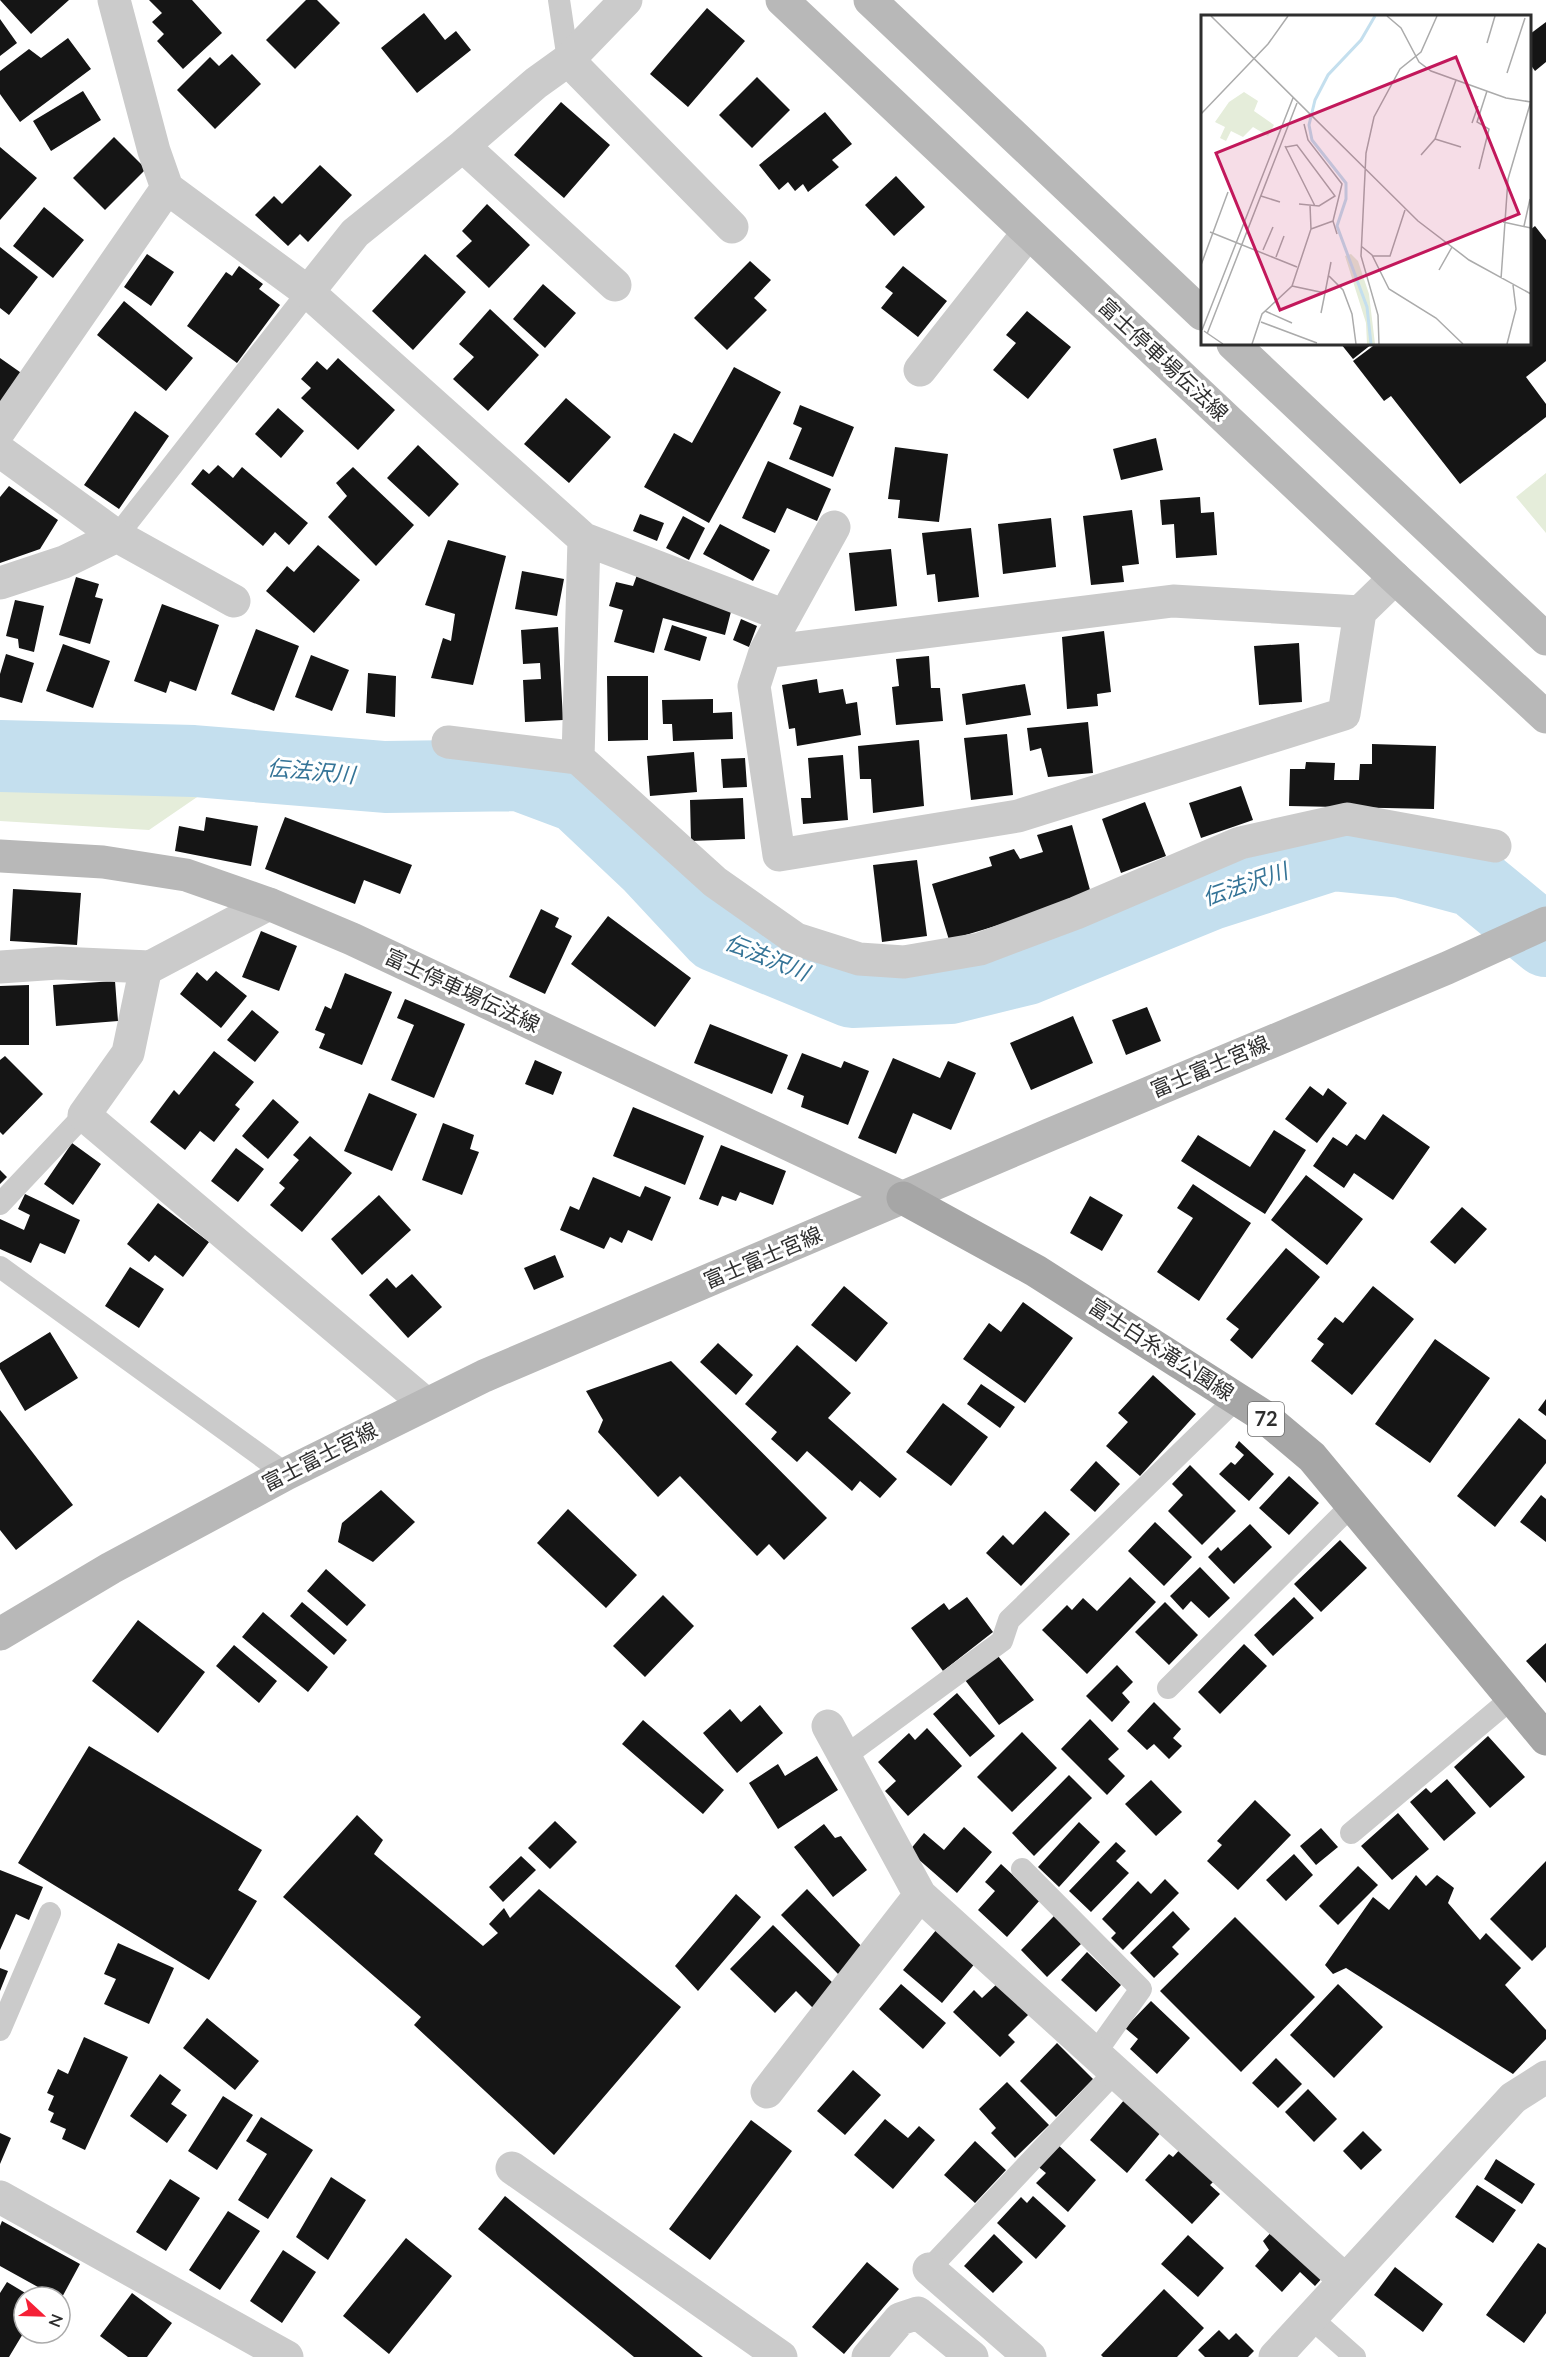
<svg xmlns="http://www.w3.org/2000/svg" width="1546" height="2357" font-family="Lato,'Noto Sans JP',sans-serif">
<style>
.green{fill:#e5edda}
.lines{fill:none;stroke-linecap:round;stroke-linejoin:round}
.river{stroke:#c4dfee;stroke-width:72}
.building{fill:#151515}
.lane{stroke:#cbcbcb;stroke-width:22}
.street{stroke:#cbcbcb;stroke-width:33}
.secondary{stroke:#b8b8b8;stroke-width:33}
.primary{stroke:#a6a6a6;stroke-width:33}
.labels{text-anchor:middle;stroke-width:6;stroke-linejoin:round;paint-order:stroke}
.shield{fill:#fff;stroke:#6d6d6d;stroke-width:1.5}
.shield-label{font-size:20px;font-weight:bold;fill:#2e2e2e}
.street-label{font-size:21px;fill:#2e2e2e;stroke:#fff}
.water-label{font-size:22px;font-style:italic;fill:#357497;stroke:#fff}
.inset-river{fill:none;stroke:#c4dfee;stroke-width:3}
.inset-road{fill:none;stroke:#ababab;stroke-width:1.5}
.view{fill:#c2185b;fill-opacity:0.15;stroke:#c2185b;stroke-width:3}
.inset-edge{fill:none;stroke:#2e2e2e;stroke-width:3}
</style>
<rect width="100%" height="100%" fill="#fff"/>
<path class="green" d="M1546 473V533L1516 497Z
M0 722 123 733H235L236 791 203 793 149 830 0 821Z"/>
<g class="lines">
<path class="river" d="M0 756 194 761 385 777 519 775 578 797 649 864 716 936 852 992 950 988 1027 969 1211 894 1332 855 1402 862 1473 881 1546 941"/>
</g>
<path class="building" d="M0 0H69L31 34Z
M149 0H192L222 33 183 69 157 41 164 34 152 22 162 13Z
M306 0H317L340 23 295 69 266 40Z
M707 8 745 41 688 107 650 74Z
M424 13 445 40 456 31 471 50 417 93 381 48Z
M0 19 17 43 0 56Z
M1546 22V62L1535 71 1530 64V34Z
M68 38 91 69 20 122 0 94V71L29 49 41 58Z
M232 54 261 84 215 129 177 90 210 57 219 66Z
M757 77 790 110 752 148 719 115Z
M83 91 101 120 51 151 33 121Z
M561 102 610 145 564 198 514 155Z
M825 112 852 144 832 160 839 167 808 192 803 184 795 191 788 182 779 190 759 165Z
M114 137 146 169 105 210 73 178Z
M0 147 37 178 0 220Z
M320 165 352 195 308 242 300 234 288 246 255 215 274 196 282 204Z
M896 176 925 207 894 236 865 205Z
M487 204 530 245 489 288 456 256 472 241 462 231Z
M44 207 84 240 53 278 13 246Z
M1535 226 1546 240V361L1526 377 1546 404V417L1460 484 1391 396 1384 401 1353 361 1373 346 1372 344 1353 359 1341 344H1530V230Z
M0 247 38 277 9 315 0 308Z
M147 254 174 272 151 306 124 287Z
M425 254 466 292 413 350 372 311Z
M750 261 771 280 754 298 767 310 727 350 694 318Z
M239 266 263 284 259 289 280 305 237 363 187 326 226 272 232 276Z
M903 266 947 301 918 337 881 308 893 293 885 287Z
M543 284 576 313 545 348 513 319Z
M124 301 193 358 166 391 97 335Z
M490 309 539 355 488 411 453 379 474 357 459 344Z
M1027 311 1071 347 1028 399 993 370 1016 343 1006 335Z
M0 358 27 377 0 415Z
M338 358 395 410 358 450 301 398 311 388 301 379 317 361 327 370Z
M734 367 781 392 709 523 644 487 674 433 692 443Z
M566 398 611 437 569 483 524 444Z
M800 405 854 427 833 477 789 459 802 428 793 424Z
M278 408 304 431 281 458 255 434Z
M135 411 169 436 119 509 84 485Z
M1156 438 1163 470 1121 480 1113 449Z
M418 445 459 484 429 517 387 478Z
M895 447 948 454 939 522 898 518 900 500 888 499Z
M768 461 831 489 817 521 787 508 775 533 742 518Z
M218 465 233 478 242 467 308 523 289 545 275 532 263 546 191 484 203 469 209 474Z
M353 467 414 525 376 566 328 517 347 496 336 483Z
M9 486 58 520 40 549 0 563V497Z
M1200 497 1201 513 1214 512 1217 555 1176 558 1174 524 1162 525 1160 500Z
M1132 510 1139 564 1122 566 1124 582 1091 585 1083 516Z
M640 514 664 523 657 541 633 531Z
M683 516 705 528 689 560 666 548Z
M1051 518 1056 567 1003 574 998 524Z
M720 524 770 550 753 581 703 554Z
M971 528 979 597 938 602 935 574 927 575 922 533Z
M448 540 506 556 473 685 431 678 443 638 451 641 455 614 425 605Z
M318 545 360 580 314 633 266 591 287 566 294 572Z
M891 549 897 606 855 611 849 553Z
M522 571 564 579 557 616 515 609Z
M637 575 734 600 725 635 663 618 654 653 614 642 623 610 609 606 616 582 633 586Z
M76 577 99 584 95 597 103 599 90 644 59 635Z
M15 600 44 606 34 652 19 648 18 639 6 636Z
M162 604 219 625 196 691 170 681 166 693 134 681Z
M741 619 757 626 749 647 733 640Z
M672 625 707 637 700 661 664 650Z
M558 627 563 720 525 722 523 680 541 679 540 663 523 664 521 630Z
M256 629 299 646 274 711 231 694Z
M1104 631 1111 692 1097 694 1098 706 1067 709 1062 637Z
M1299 643 1302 702 1259 705 1254 646Z
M63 644 110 661 93 708 46 691Z
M6 654 34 663 22 703 0 697V674Z
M311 655 349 670 332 711 295 697Z
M929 656 931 688H940L943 721 896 725 892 687 899 686 896 659Z
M368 673 396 676 395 717 366 713Z
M607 676H648V740L608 741Z
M817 679 819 693 843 689 846 704 857 702 861 735 797 746 795 728 789 729 782 685Z
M1025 684 1031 715 966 725 962 694Z
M713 699V713L732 712 733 739 673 741 672 724H663L662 700Z
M1088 722 1093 773 1048 777 1041 748 1030 751 1027 728Z
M1007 734 1013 795 971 800 964 738Z
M919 740 924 806 873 813 871 779H860L858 746Z
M1372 744 1436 746 1434 809 1289 806 1290 769H1305L1306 762 1335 763 1334 780H1359L1360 764H1372Z
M694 752 697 792 650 796 647 756Z
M843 755 848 820 803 824 801 798H811L808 758Z
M745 758 747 787 723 788 721 759Z
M1241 786 1253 820 1201 838 1189 803Z
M743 798 745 839 691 841 690 800Z
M1145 802 1166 856 1121 873 1102 819Z
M206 817 258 826 251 866 175 851 179 826 204 831Z
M285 817 412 865 400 894 364 880 355 904 265 869Z
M1072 825 1092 897 949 940 932 884 992 866 989 857 1014 849 1020 859 1043 852 1037 835Z
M917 860 927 936 882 942 873 865Z
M13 889 81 893 77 945 10 941Z
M541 909 559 918 555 927 572 936 545 994 509 977Z
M608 916 691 978 655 1027 571 964Z
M261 931 297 946 279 991 242 977Z
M216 971 247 996 221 1028 180 994 197 972 207 981Z
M345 973 392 992 362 1065 319 1048 325 1034 315 1030 325 1006 331 1009Z
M115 981 118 1021 56 1026 53 985Z
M29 985V1045H0V986Z
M405 999 465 1024 434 1098 391 1080 414 1025 397 1018Z
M1147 1007 1161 1041 1126 1055 1112 1020Z
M252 1010 279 1032 255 1062 227 1040Z
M1073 1016 1093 1063 1031 1090 1010 1043Z
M710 1024 788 1055 772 1094 694 1063Z
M214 1051 254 1082 235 1105 240 1109 214 1142 200 1131 185 1150 150 1122 174 1090 179 1095Z
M802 1053 841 1068 844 1061 869 1071 848 1125 801 1107 804 1096 787 1089Z
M5 1056 43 1094 3 1135 0 1132V1060Z
M893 1058 940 1078 948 1061 976 1073 951 1130 913 1113 896 1154 858 1138Z
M535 1060 562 1072 553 1095 525 1084Z
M1310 1086 1323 1096 1328 1088 1347 1103 1317 1143 1285 1119Z
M369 1093 417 1114 392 1171 344 1151Z
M273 1099 299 1122 268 1159 242 1136Z
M633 1107 704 1136 685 1185 613 1156Z
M1383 1114 1430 1147 1393 1200 1354 1173 1344 1188 1313 1166 1333 1137 1347 1146 1356 1134 1365 1140Z
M443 1123 474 1135 470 1149 479 1152 462 1195 422 1180Z
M1274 1130 1306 1150 1265 1214 1181 1161 1198 1135 1250 1167Z
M310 1136 352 1173 302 1232 270 1205 285 1188 279 1183 299 1160 293 1155Z
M72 1143 101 1164 73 1205 44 1184Z
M721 1145 786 1171 773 1205 740 1192 736 1201 722 1196 718 1206 699 1199Z
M236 1148 264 1169 238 1202 211 1181Z
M0 1170 7 1177 0 1184Z
M1306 1175 1363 1219 1327 1265 1271 1220Z
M593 1177 640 1197 645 1186 671 1197 652 1241 628 1230 622 1243 610 1237 604 1249 560 1230 570 1206 579 1210Z
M1193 1184 1251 1223 1199 1301 1157 1272 1193 1218 1177 1208Z
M25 1194 80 1220 65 1254 40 1243 31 1263 0 1249V1219L24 1230 30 1215 18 1209Z
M379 1195 411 1230 362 1275 331 1239Z
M1090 1196 1123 1215 1102 1251 1070 1233Z
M158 1203 209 1242 183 1277 155 1255 149 1262 127 1244Z
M1462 1207 1487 1229 1455 1264 1430 1242Z
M1286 1248 1320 1277 1252 1359 1230 1340 1239 1329 1226 1319Z
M555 1255 564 1277 534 1290 524 1268Z
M130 1267 164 1289 139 1328 105 1306Z
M412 1274 442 1307 408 1338 369 1295 387 1278 396 1288Z
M844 1286 888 1323 856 1362 811 1325Z
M1373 1286 1414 1319 1352 1395 1311 1361 1324 1344 1317 1339 1335 1317 1343 1323Z
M1023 1302 1073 1338 1025 1403 963 1359 989 1323 1001 1332Z
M50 1332 78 1378 25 1411 0 1369V1363Z
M1435 1339 1490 1378 1430 1463 1375 1424Z
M718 1343 753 1375 736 1395 700 1362Z
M797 1345 851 1393 828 1418 897 1479 880 1498 860 1481 852 1491 807 1451 797 1462 771 1439 777 1432 745 1404Z
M671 1361 827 1518 784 1560 769 1544 757 1556 680 1476 658 1497 598 1432 603 1420 586 1391Z
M1153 1375 1196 1414 1140 1476 1106 1446 1128 1422 1118 1413Z
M981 1384 1015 1407 1000 1428 967 1404Z
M1546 1399V1416L1538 1410Z
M943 1403 988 1437 951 1486 906 1452Z
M0 1410 73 1505 16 1550 0 1530Z
M1519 1418 1546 1440V1463L1495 1527 1457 1496Z
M1239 1441 1274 1474 1249 1501 1219 1474 1231 1462 1235 1465 1244 1455 1235 1447Z
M1096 1461 1120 1484 1095 1512 1070 1490Z
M1190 1465 1236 1511 1202 1545 1168 1511 1183 1495 1172 1484Z
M1289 1476 1319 1503 1289 1535 1259 1508Z
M381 1490 415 1522 373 1562 338 1542 342 1523Z
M1541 1495 1546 1499V1542L1520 1522Z
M568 1509 637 1575 606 1608 537 1543Z
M1045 1511 1070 1534 1021 1586 986 1553 1003 1535 1013 1545Z
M1155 1522 1192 1557 1164 1586 1128 1551Z
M1250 1524 1272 1547 1234 1584 1208 1557 1218 1547 1221 1551Z
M1340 1540 1367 1568 1321 1612 1294 1584Z
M1200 1567 1230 1598 1209 1618 1191 1601 1183 1610 1170 1596Z
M326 1569 366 1605 347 1626 307 1591Z
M1130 1577 1156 1602 1087 1674 1042 1630 1067 1605 1072 1610 1083 1598 1097 1611Z
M663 1595 694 1626 645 1677 613 1646Z
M967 1597 993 1632 943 1671 911 1628 944 1603 949 1610Z
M1294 1597 1314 1618 1273 1656 1254 1635Z
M302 1602 347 1640 334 1655 290 1616Z
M1165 1602 1198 1635 1169 1665 1135 1632Z
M263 1612 328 1667 308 1692 242 1637Z
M138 1620 205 1672 158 1733 92 1681Z
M1546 1643V1683L1526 1661Z
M1244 1644 1267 1666 1220 1714 1198 1692Z
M234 1645 277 1681 259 1703 216 1666Z
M998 1656 1034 1700 999 1725 965 1680Z
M1117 1665 1133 1682 1122 1693 1130 1702 1112 1722 1086 1696Z
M957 1693 995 1736 970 1757 933 1714Z
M1154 1702 1181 1729 1173 1738 1182 1746 1169 1759 1154 1744 1147 1750 1127 1731Z
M760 1705 783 1733 737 1773 703 1733 730 1709 741 1722Z
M1090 1719 1119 1749 1108 1759 1125 1776 1107 1795 1061 1749Z
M643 1720 724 1790 703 1814 622 1744Z
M927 1728 962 1766 908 1816 885 1791 896 1781 878 1762 909 1733 915 1740Z
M1022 1732 1057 1768 1012 1812 977 1777Z
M1488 1736 1525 1777 1490 1808 1454 1767Z
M89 1746 262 1850 238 1890 257 1901 209 1980 18 1863Z
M817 1756 838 1790 778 1829 749 1783 778 1764 785 1776Z
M1069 1775 1092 1798 1034 1856 1012 1833Z
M1447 1779 1476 1813 1444 1841 1410 1802 1426 1788 1431 1793Z
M1151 1780 1182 1812 1156 1836 1125 1804Z
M1255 1800 1291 1835 1238 1890 1207 1861 1222 1845 1217 1841Z
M1398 1813 1429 1849 1392 1880 1361 1846Z
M357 1815 383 1840 374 1854 483 1946 498 1933 489 1924 504 1908 510 1918 539 1889 681 2007 554 2155 414 2025 421 2017 283 1897Z
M555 1821 577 1842 550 1869 528 1848Z
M1079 1822 1100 1842 1059 1887 1038 1867Z
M824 1824 835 1838 841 1836 867 1870 833 1897 794 1847Z
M964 1827 992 1852 957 1893 909 1851 924 1833 944 1850Z
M1321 1828 1338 1847 1316 1865 1300 1846Z
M1116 1842 1126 1851 1116 1861 1129 1873 1091 1912 1069 1891Z
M1294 1854 1313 1875 1286 1901 1266 1880Z
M521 1856 536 1870 503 1902 489 1887Z
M1546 1861V1947L1532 1961 1490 1919Z
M1001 1864 1040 1900 1007 1937 978 1910 995 1891 985 1882Z
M1358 1866 1378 1885 1338 1925 1319 1906Z
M0 1870 43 1887 29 1920 16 1914 0 1950Z
M1416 1875 1426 1886 1437 1875 1454 1888 1448 1903 1480 1940 1486 1933 1521 1968 1505 1985 1546 2030V2039L1513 2074 1346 1968 1333 1974 1325 1965 1373 1897 1389 1910Z
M1165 1879 1179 1893 1123 1950 1111 1938 1116 1933 1102 1919 1138 1881 1151 1894Z
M807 1889 865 1950 839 1975 781 1915Z
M736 1894 761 1917 698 1991 675 1966Z
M1173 1911 1190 1929 1172 1947 1179 1954 1154 1978 1130 1953Z
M1054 1916 1081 1944 1047 1977 1021 1950Z
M1235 1917 1315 1997 1241 2072 1160 1991Z
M773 1925 836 1986 814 2009 796 1991 775 2013 730 1969Z
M937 1929 977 1961 942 2003 903 1970Z
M118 1943 174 1968 149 2024 104 2004 116 1979 104 1974Z
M1087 1952 1121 1985 1096 2012 1061 1980Z
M0 1968 8 1971 0 1991Z
M999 1982 1030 2013 1008 2035 1015 2042 1000 2057 953 2012 974 1990 982 1998Z
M901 1984 946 2023 923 2049 879 2009Z
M1338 1984 1383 2027 1334 2078 1290 2035Z
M1151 2001 1190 2038 1157 2074 1130 2049 1138 2039 1125 2028Z
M207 2018 259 2061 235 2090 183 2048Z
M84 2037 128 2057 85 2150 62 2139 66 2129 50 2122 54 2113 48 2110 54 2096 47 2093 58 2069 68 2074Z
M1057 2043 1093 2079 1056 2117 1020 2081Z
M1276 2058 1302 2084 1278 2108 1252 2083Z
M853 2070 881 2095 845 2135 817 2111Z
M160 2074 181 2090 171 2104 187 2115 167 2143 130 2116Z
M1007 2082 1049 2125 1015 2158 991 2133 996 2128 979 2109Z
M1308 2089 1337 2119 1314 2142 1285 2112Z
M223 2096 253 2115 217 2170 188 2151Z
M1125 2099 1162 2131 1127 2173 1090 2140Z
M261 2117 313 2150 268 2219 238 2200 267 2154 246 2141Z
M885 2119 908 2138 919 2126 935 2140 893 2189 854 2155Z
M751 2120 792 2151 710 2260 669 2229Z
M1363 2131 1382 2150 1361 2170 1343 2151Z
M0 2133 11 2138 0 2164Z
M975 2141 1006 2170 975 2203 944 2175Z
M1055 2142 1096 2180 1068 2212 1036 2183 1046 2173 1035 2164Z
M1182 2147 1216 2179 1210 2185 1220 2194 1192 2224 1145 2180 1169 2154 1173 2157Z
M1496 2159 1535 2184 1522 2204 1484 2179Z
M331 2177 366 2200 328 2260 296 2237Z
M170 2179 200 2198 166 2251 136 2232Z
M1477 2185 1516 2210 1493 2243 1455 2217Z
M505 2196 703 2357H634L478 2229Z
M1033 2196 1066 2226 1036 2259 997 2223 1021 2197 1027 2203Z
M228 2211 260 2231 220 2290 189 2270Z
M2 2221 80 2264 60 2301V2297H56L0 2266V2226Z
M1274 2229 1324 2276 1315 2286 1300 2272 1282 2292 1255 2266 1269 2250 1263 2241Z
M994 2234 1023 2262 993 2293 964 2266Z
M1188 2235 1224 2268 1198 2297 1161 2264Z
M406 2238 452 2276 389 2354 343 2316Z
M1538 2243 1546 2248V2313L1524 2343 1486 2315Z
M283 2250 316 2272 282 2323 250 2301Z
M867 2262 899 2289 844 2354 812 2327Z
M1395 2267 1443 2304 1423 2332 1374 2295Z
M7 2282 32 2297H24V2332L9 2357H0V2293Z
M1164 2289 1204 2328 1177 2357H1103L1101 2355Z
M132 2293 172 2323 147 2357H128L100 2336Z
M1219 2330 1229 2340 1236 2333 1254 2351 1248 2357H1205L1198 2350Z"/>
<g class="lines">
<path class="lane" d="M559 0 568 60
M117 536 308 292
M0 1204 84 1115
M0 1267 286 1474
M1168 1688 1352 1505
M844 1757 1002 1641 1009 1620 1236 1399
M1351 1833 1512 1698
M1022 1869 1141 1989 1094 2055
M0 2030 50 1913
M929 2269 1114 2073
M1311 2318 1355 2357"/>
<path class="street" d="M114 0 154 151 167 188 308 292 584 539 785 616
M568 60 732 227
M463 146 615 285
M308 292 355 233 463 146 536 83 568 60 626 0
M920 370 1028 233
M0 430 167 188
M0 451 117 536 234 601
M834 527 765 652 754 686 779 855 1018 816 1344 714 1360 612
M0 583 64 562 117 536
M765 652 1173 601 1360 612 1395 578
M448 742 578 758 715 882 796 939 859 959 904 962 980 949 1076 913 1240 843 1347 819 1495 846
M578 758 584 539
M0 967 58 963 150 967 269 904
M146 967 128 1053 84 1115 425 1403
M828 1726 920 1895 1345 2280
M767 2092 920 1895
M512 2168 781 2357
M0 2197 287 2357
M929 2269 1030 2357
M868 2357 900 2319 918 2313 972 2357
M1275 2357 1513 2098 1546 2077"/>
<path class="secondary" d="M782 0 1395 578 1546 717
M870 0 1202 314
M1233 344 1546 639
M0 856 103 862 186 875 269 904 352 939 903 1198
M0 1634 111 1568 286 1474 484 1376 1049 1135 1447 968 1546 923"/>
<path class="primary" d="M903 1198 1036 1271 1262 1415 1312 1457 1546 1739"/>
</g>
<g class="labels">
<rect class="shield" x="1248" y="1402" width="36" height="34" rx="4.5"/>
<g class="shield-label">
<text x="1266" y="1426">72</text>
</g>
<g class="street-label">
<text transform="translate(1163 360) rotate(43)" y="7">富士停車場伝法線</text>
<text transform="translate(462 991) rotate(25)" y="7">富士停車場伝法線</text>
<text transform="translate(1210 1067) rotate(-23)" y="7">富士富士宮線</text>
<text transform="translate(763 1258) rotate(-23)" y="7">富士富士宮線</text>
<text transform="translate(1161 1350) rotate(33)" y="7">富士白糸滝公園線</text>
<text transform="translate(320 1457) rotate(-27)" y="7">富士富士宮線</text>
</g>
<g class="water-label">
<text transform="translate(311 771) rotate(5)" y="8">伝法沢川</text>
<text transform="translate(1245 884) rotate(-19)" y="8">伝法沢川</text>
<text transform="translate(767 957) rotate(22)" y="8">伝法沢川</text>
</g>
</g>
<g transform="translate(1201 15)">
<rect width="330" height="330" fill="#fff"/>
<path d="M43 77 57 86 53 96 73 110 67 121 52 112 42 122 30 116 25 126 19 123 24 112 14 107 28 87ZM150 239 157 246 168 279 174 329H166L165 308 144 241Z" fill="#e5edda"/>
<path class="inset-river" d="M170 329 166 292 136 211 145 184V168L111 125 108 110 114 85 127 60 160 25 174 1"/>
<path class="inset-road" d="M10 1 217 206 268 245 330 279M186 1 200 13 218 47 230 56 305 83 330 87M286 28 294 1M306 58 324 3M0 99 67 29 87 1M271 108 277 91M103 109 107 125 141 169 132 206 136 219M234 124 260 132M84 131 114 191M85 132 96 130 134 181 118 191 98 189M220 140 234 124 255 65M278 154 288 114 276 107 286 76M60 181 79 187M302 207 330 213M323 211 329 184M110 214 132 206M9 217 96 252M160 231 171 240 188 274 235 303 262 329M62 235 72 212M171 241H189L204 195M75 242 83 221M0 250 27 177M238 255 251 232M128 261 142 275 151 299 155 329M300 264 307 164 330 86M91 271 124 278 130 247M64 296 91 308M120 298 124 278M60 307 116 328M1 315 92 83M3 316 22 329M6 319 96 88M51 329 61 299 91 271 110 214 109 190M178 329 177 300 160 241 165 138 173 102 199 54 220 37 236 1M306 329 315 294 312 270"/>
<path class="view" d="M255 42 318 199 79 295 15 138Z"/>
<rect width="330" height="330" class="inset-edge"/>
</g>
<g transform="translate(42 2315) rotate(112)"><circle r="28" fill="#ffffff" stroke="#ababab" stroke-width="1.5"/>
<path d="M0-4.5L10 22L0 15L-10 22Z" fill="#f52036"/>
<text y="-9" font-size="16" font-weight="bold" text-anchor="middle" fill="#2e2e2e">N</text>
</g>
</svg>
